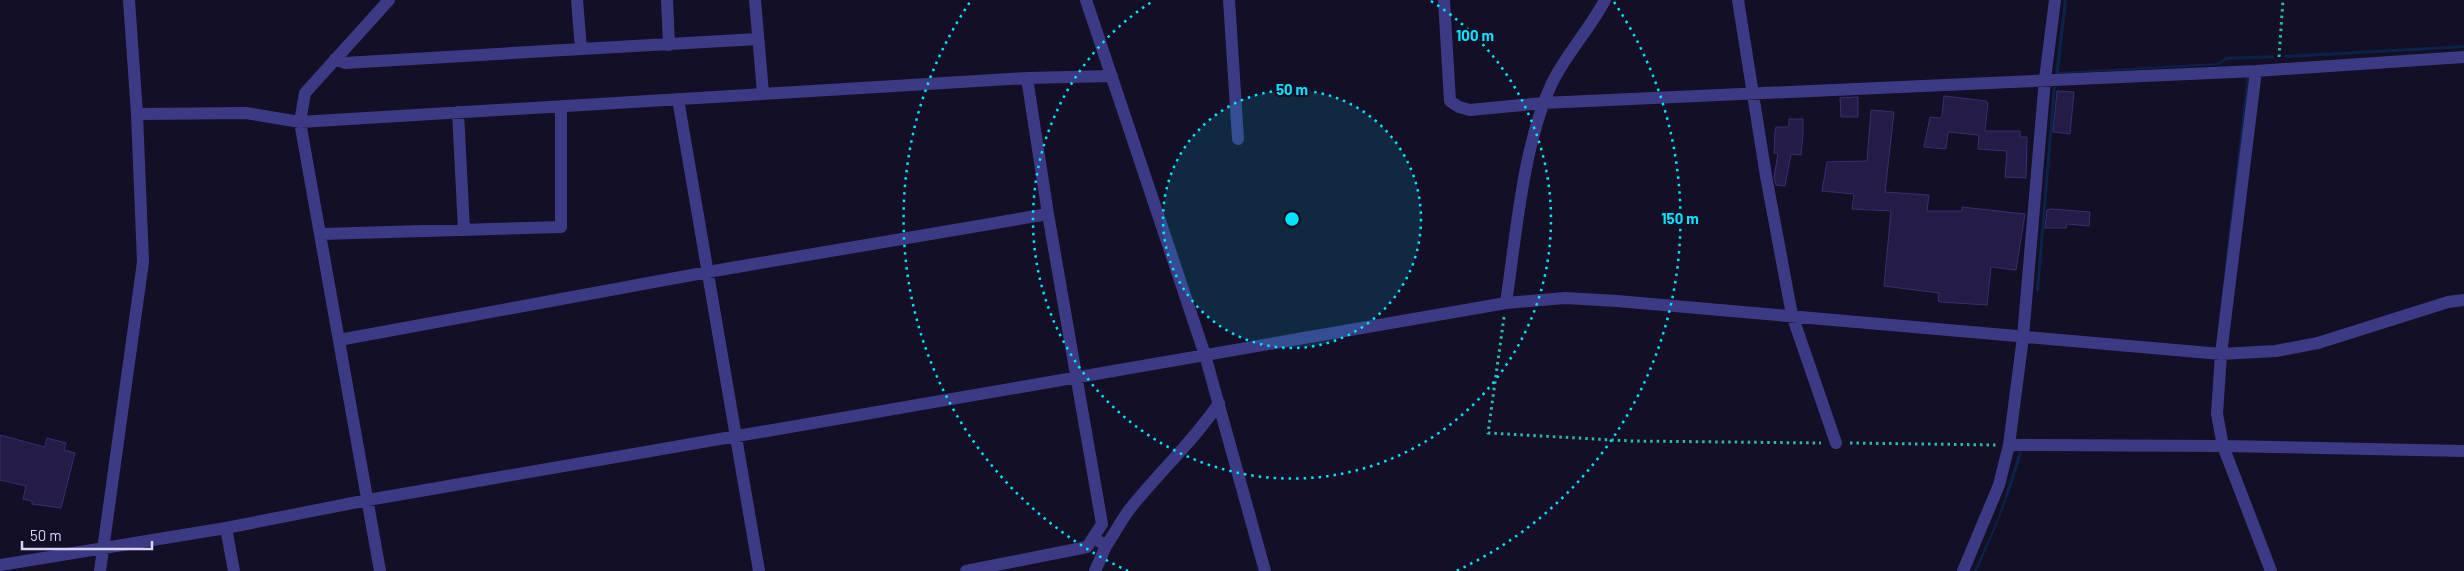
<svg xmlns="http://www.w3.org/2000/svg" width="2464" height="571" font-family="Barlow,sans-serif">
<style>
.water{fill:#0c2248}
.building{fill:#241b47;stroke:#3b2d73}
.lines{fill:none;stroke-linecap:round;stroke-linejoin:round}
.path{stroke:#2fb8b0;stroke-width:3;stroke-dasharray:2.5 4;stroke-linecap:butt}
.minor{stroke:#3d3a85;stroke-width:12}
.ring{fill:none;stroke:#00e5ff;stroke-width:2.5;stroke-dasharray:2.5 5}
.centre{fill:#00e5ff;stroke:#130f26;stroke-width:2.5}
.ring-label{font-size:15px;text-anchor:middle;font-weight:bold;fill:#00e5ff;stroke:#130f26;stroke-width:4.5;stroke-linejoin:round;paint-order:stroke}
</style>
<rect width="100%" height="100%" fill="#130f26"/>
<path class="water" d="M2064 0H2067L2059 72 2218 63 2226 57 2273 55 2274 58 2227 60 2218 65 2055 74Z
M2464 45V48L2285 58 2284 55Z
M2247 75H2249L2220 336H2217Z
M2053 87H2056L2039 291H2036Z
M2019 452H2022C2011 493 1994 532 1977 571H1974L1998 518Z"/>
<path class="building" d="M2057 91 2074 92 2070 134 2053 132Z
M1944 96 1986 101 1988 103 1985 131H2020V137H2027L2026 178 2005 177 2007 151 1978 149 1979 135 1948 132 1946 149 1924 147 1930 117 1941 118 1942 116Z
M1858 97V117H1841L1840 98Z
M1871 110 1894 112 1885 192 1929 195 1927 211H1962V207L2025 214 2016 270 1991 267 1987 305 1941 302 1938 301 1939 293 1884 286 1891 211 1852 209 1854 194 1822 191 1827 162 1867 161Z
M1789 119H1803V134L1801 155 1791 154 1785 186 1776 185 1774 177 1778 154 1774 153 1775 133 1776 127H1789Z
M2051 209 2090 212 2089 226 2067 224 2066 228H2045L2047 210Z
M0 435 45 447 47 438 66 443 64 450 75 453 61 508 32 504V501L23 499 26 486 0 480Z"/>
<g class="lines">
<path class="path" d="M2279 57 2283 0
M1504 317 1488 433 1631 441 1821 443
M1850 443 1996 445"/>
<path class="minor" d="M667 0 669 45
M755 0 763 93
M1086 0 1205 355 1265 571
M1229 0 1238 139
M1444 0 1450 101 1459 107 1470 110 1543 103 2256 71 2464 57
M1738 0 1766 176 1792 315 1836 443
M581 49 758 39
M335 59 345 63 581 49 577 0
M2256 71 2221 354 2217 414 2223 446 2271 571
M678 99 759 571
M458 112 464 230
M137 114 246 113 300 122 1027 78 1112 76
M321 234 561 227V106
M1506 303C1516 236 1523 144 1552 83 1566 54 1590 29 1605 0
M339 340 708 272 1048 214
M2009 445 2223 446 2464 451
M226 528 234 571
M1106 546C1114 534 1121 521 1129 510 1158 473 1193 442 1219 403
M0 565 226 528 368 500 1506 303 1565 298 1617 301 2221 354 2276 351 2318 343 2448 302 2464 300
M100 571 143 262 137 114 129 0
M380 571 300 122 305 93 389 0
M966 571 1087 547 1102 524 1048 214 1027 78
M1095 571 1106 546 1100 542
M1963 571 1999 485 2009 445 2023 337 2045 79 2055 0"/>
</g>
<circle cx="1292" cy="219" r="129" fill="#00e5ff" fill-opacity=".12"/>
<g class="ring">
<circle cx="1292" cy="219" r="129"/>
<path d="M1431 1A259 259 0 1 1 1153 1"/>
<path d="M1128 571A388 388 0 0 1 970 2M1614 2A388 388 0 0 1 1456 571"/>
</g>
<circle cx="1292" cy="219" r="8" class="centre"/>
<g class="ring-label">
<text x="1475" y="41">100 m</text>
<text x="1292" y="95">50 m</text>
<text x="1680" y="224">150 m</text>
</g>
<path d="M22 541v8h130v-8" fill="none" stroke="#d9d4ff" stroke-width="2.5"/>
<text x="30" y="541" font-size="15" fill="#d9d4ff" stroke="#130f26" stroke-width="4" paint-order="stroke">50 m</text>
</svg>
